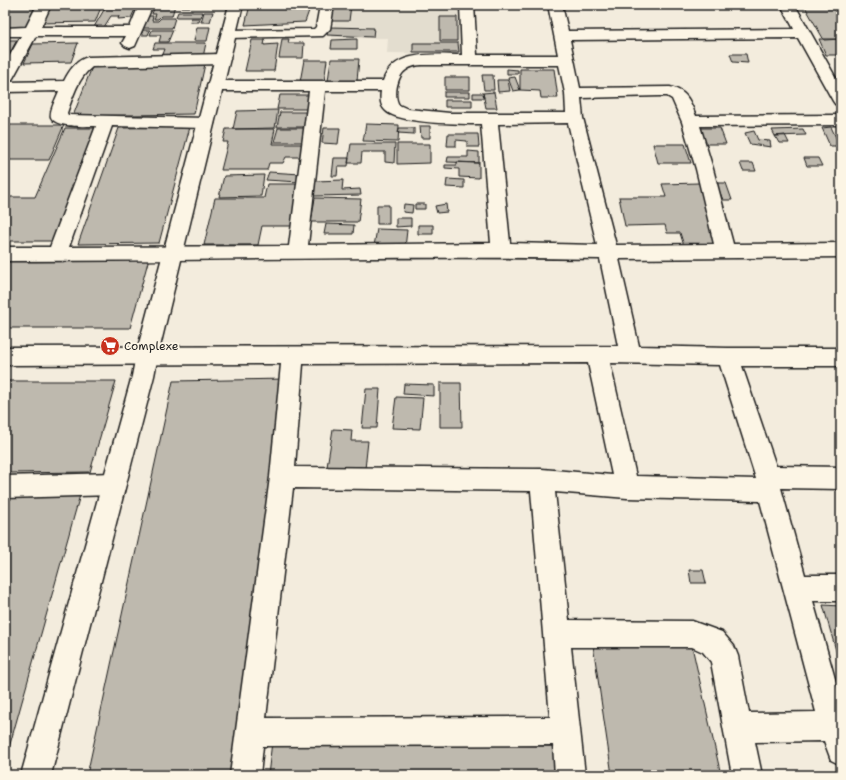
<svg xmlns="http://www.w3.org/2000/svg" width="846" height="780" font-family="'Shantell Sans',sans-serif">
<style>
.built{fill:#e3ddcf}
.building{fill:#beb9ae;stroke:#1c1c1c}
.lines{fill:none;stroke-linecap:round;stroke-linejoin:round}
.minor-casing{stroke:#1c1c1c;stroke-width:3}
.tertiary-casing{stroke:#1c1c1c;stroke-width:3}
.minor{fill:#fcf5e5;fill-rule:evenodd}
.tertiary{fill:#fcf5e5;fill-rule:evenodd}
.labels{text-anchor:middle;stroke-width:4;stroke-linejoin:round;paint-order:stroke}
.poi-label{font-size:12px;fill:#1c1c1c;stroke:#fcf5e5;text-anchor:start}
</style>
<rect width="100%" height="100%" fill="#f3ecdd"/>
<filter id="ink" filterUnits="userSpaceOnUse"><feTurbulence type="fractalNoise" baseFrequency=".025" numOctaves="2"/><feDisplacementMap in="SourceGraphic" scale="8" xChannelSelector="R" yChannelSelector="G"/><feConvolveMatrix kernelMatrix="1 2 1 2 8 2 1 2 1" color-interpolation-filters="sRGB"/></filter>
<g filter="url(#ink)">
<path class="built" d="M337 5H462V54L387 53 388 38H332Z"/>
<path class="building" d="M7 5H41L26 31H5V8Z
M48 5H102L95 22 39 23Z
M119 5H137L131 18 118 19 119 16H111L104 27H94L105 8H118Z
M155 5H175L172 16H161L158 19H154L156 14H152Z
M182 5H217L216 7H181Z
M250 5H311L305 22 245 25Z
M334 5H351L349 21H331Z
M804 5H841V39L824 40Z
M178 12H203L201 17H176Z
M204 12H213L210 22H201Z
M145 16H153L152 21H158L161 18H175L172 28H141Z
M440 17H457V41H440Z
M191 18H200L199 22H190Z
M197 27H210L207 41H194Z
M329 27 374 28 373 37 327 35Z
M143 30H150L148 35H141Z
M152 30H173L168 42H159L161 35H150Z
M282 39H289L288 43H304L303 58H279Z
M357 39V49H331L332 40Z
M819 39H841V55H826Z
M5 40H17L5 62Z
M252 40H265L264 45 278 44 274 71H245Z
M78 43 71 62 24 63 33 44Z
M155 43H206L203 57H162L165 49H153Z
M413 43H458L459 52H413Z
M730 54H746L748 63 733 62Z
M331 59H359L357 81H328Z
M304 60H327L324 82H300Z
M205 64 194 114 73 116 92 67Z
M507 69 518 70V74H507Z
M520 69H554L558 98H541L540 91 520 90Z
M482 75H493L494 90H484Z
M445 77H470V90H445Z
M515 77 520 90 513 91 508 78Z
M497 80H508L510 91 498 92Z
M444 92H470V97H444Z
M494 92 497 108H486L483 93Z
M473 93H483L484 98H473Z
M280 95H311L309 109H277Z
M445 100H472V107H445Z
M278 110 275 128 233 129 237 111Z
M280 112H309L308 127H277Z
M366 124 399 125 398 142 363 141Z
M5 125H64L49 160H5Z
M420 126H430V138H421Z
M190 127 159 243 78 244 119 128Z
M831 127 840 146H830L822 128Z
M65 128H100L56 241H5V197H35Z
M278 128H308L306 142H274Z
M324 128H340L338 144 322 143Z
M399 128H414V134L398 133Z
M698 128H720L726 144H704Z
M226 129H275L272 144H308L306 157H286L283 163H269L267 170H221L228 142H223Z
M803 129 806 135 775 136 772 130Z
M754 131 758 140 770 141 771 147 750 144 745 133Z
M448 134H478L479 147H467V141L456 140V146H447Z
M785 135 789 143H779L775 136Z
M351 144H395L394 163 385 162V152H362L361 163H348Z
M397 144H430V163L397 164Z
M653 144H685L691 163H658Z
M468 151 479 152V163L447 162 448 157H468Z
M334 158H349L348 166H338L337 176H332Z
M804 158H818L822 166H807Z
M457 162 479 163V178L459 177V169L445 168V165H457Z
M740 163H753L756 171H743Z
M269 172 301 174 299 182 266 180Z
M264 175 261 196 219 197 224 176Z
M447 179 464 180V188L446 187Z
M343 180 342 190 360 189 361 195 314 196 315 181Z
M699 183 721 248 685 249 680 233H667L665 225 625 226 619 197H666L662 184Z
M716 183H726L732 200H723Z
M267 184H300L294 226H262L258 245H204L215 198H264Z
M315 198 361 199 358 222H311Z
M404 204 413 205 412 213 403 212Z
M415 204H425V209H415Z
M446 204 447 212 437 213 435 206Z
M377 205H389V224H377Z
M396 218H411V226L396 227Z
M326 224 354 225 353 234H324Z
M418 225H433V234H418Z
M377 229 407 230 405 248 374 246Z
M149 258 130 328H5V259Z
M286 379 241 775H87L173 381Z
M5 381H116L90 472 5 473Z
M440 383H461L462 427H440Z
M404 384 434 385V396L403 394Z
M366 389H380L377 428H362Z
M396 397 423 398 420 429 392 428Z
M333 429 352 430 351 441H368L365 469 327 467Z
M80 495 5 762V496Z
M689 570H703L706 583H691Z
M823 605 841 606V668Z
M691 642 721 775H612L593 645Z
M272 742 559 743 562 775H268Z"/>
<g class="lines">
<g class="minor-casing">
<path id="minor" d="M37 5H51L41 27H130L139 5H153L135 46 130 48 125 46 122 43 126 36H36L13 78 11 81 7 82 64 81C69 71 76 60 88 57L222 54 227 56 230 59 227 62 222 64 92 67C78 78 73 96 67 113L68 115 206 118 212 119 214 123 212 127 206 128 112 126 69 247 289 246 309 91H215L209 89 207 86 209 83 215 81H383C394 49 434 55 462 55L460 5H474L477 55H558L548 5H562L568 31 794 29 781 5H795L841 87V106L835 104 833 101 798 38 570 40 580 88 670 87C687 91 690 101 696 116L841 115V125L700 126 713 169 733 244 841 243V257L619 259 639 346 728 348H841V366H742L776 466 841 467V489L781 488 805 575H841V601H813L841 700V765L831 760 824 741 755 742 762 775H732L711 662 703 652 692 647H571L585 775H555L553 745 263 746 260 775H230L270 477 281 364 5 365V347L618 346 600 259C402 255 203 261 5 261V247H50L96 126C86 126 55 128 51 117 49 111 57 97 59 91L5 92V64L21 36H5V28L26 27ZM424 65H559L565 93 566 113H450L408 109 399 105C393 96 397 76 406 70 411 66 417 65 424 65ZM325 91H381C380 98 380 106 386 111 399 124 462 124 481 124L491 243 308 245ZM660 96H667L672 99 682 122 696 169 714 244 616 245 583 118 581 98ZM568 123 597 245 510 243 498 124ZM588 363 612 475 542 469 295 467 303 364ZM610 363 720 365 756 479 636 476ZM293 488 531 491 550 717 266 718ZM555 492 627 498 760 501 816 712 749 713 738 656 734 646 722 632 692 621 569 620Z
M320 5H334L330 29 323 36 229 38 224 37 222 34 224 31 229 30 314 29 316 27Z
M114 473 122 476 126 484 122 492 114 495 5 498V476Z"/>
</g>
<g class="tertiary-casing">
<path id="tertiary" d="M229 5H243L158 355 154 376 51 775H21L132 376 136 355Z"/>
</g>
<use href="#minor" class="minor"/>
<use href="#tertiary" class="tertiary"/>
</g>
</g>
<defs>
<g id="supermarket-disc" transform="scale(1)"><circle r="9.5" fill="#c8321e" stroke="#fcf5e5"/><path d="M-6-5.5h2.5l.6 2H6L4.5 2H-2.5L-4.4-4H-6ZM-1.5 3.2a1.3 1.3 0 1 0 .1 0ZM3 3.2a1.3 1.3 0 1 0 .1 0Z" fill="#fff"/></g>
</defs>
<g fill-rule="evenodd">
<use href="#supermarket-disc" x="110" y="346"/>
</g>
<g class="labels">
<g class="poi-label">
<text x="124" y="350">Complexe</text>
</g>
</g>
<rect width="846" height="780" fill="none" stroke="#fcf5e5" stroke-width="20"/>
<rect x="10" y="10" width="826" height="760" fill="none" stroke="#1c1c1c" stroke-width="1.5" filter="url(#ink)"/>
</svg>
